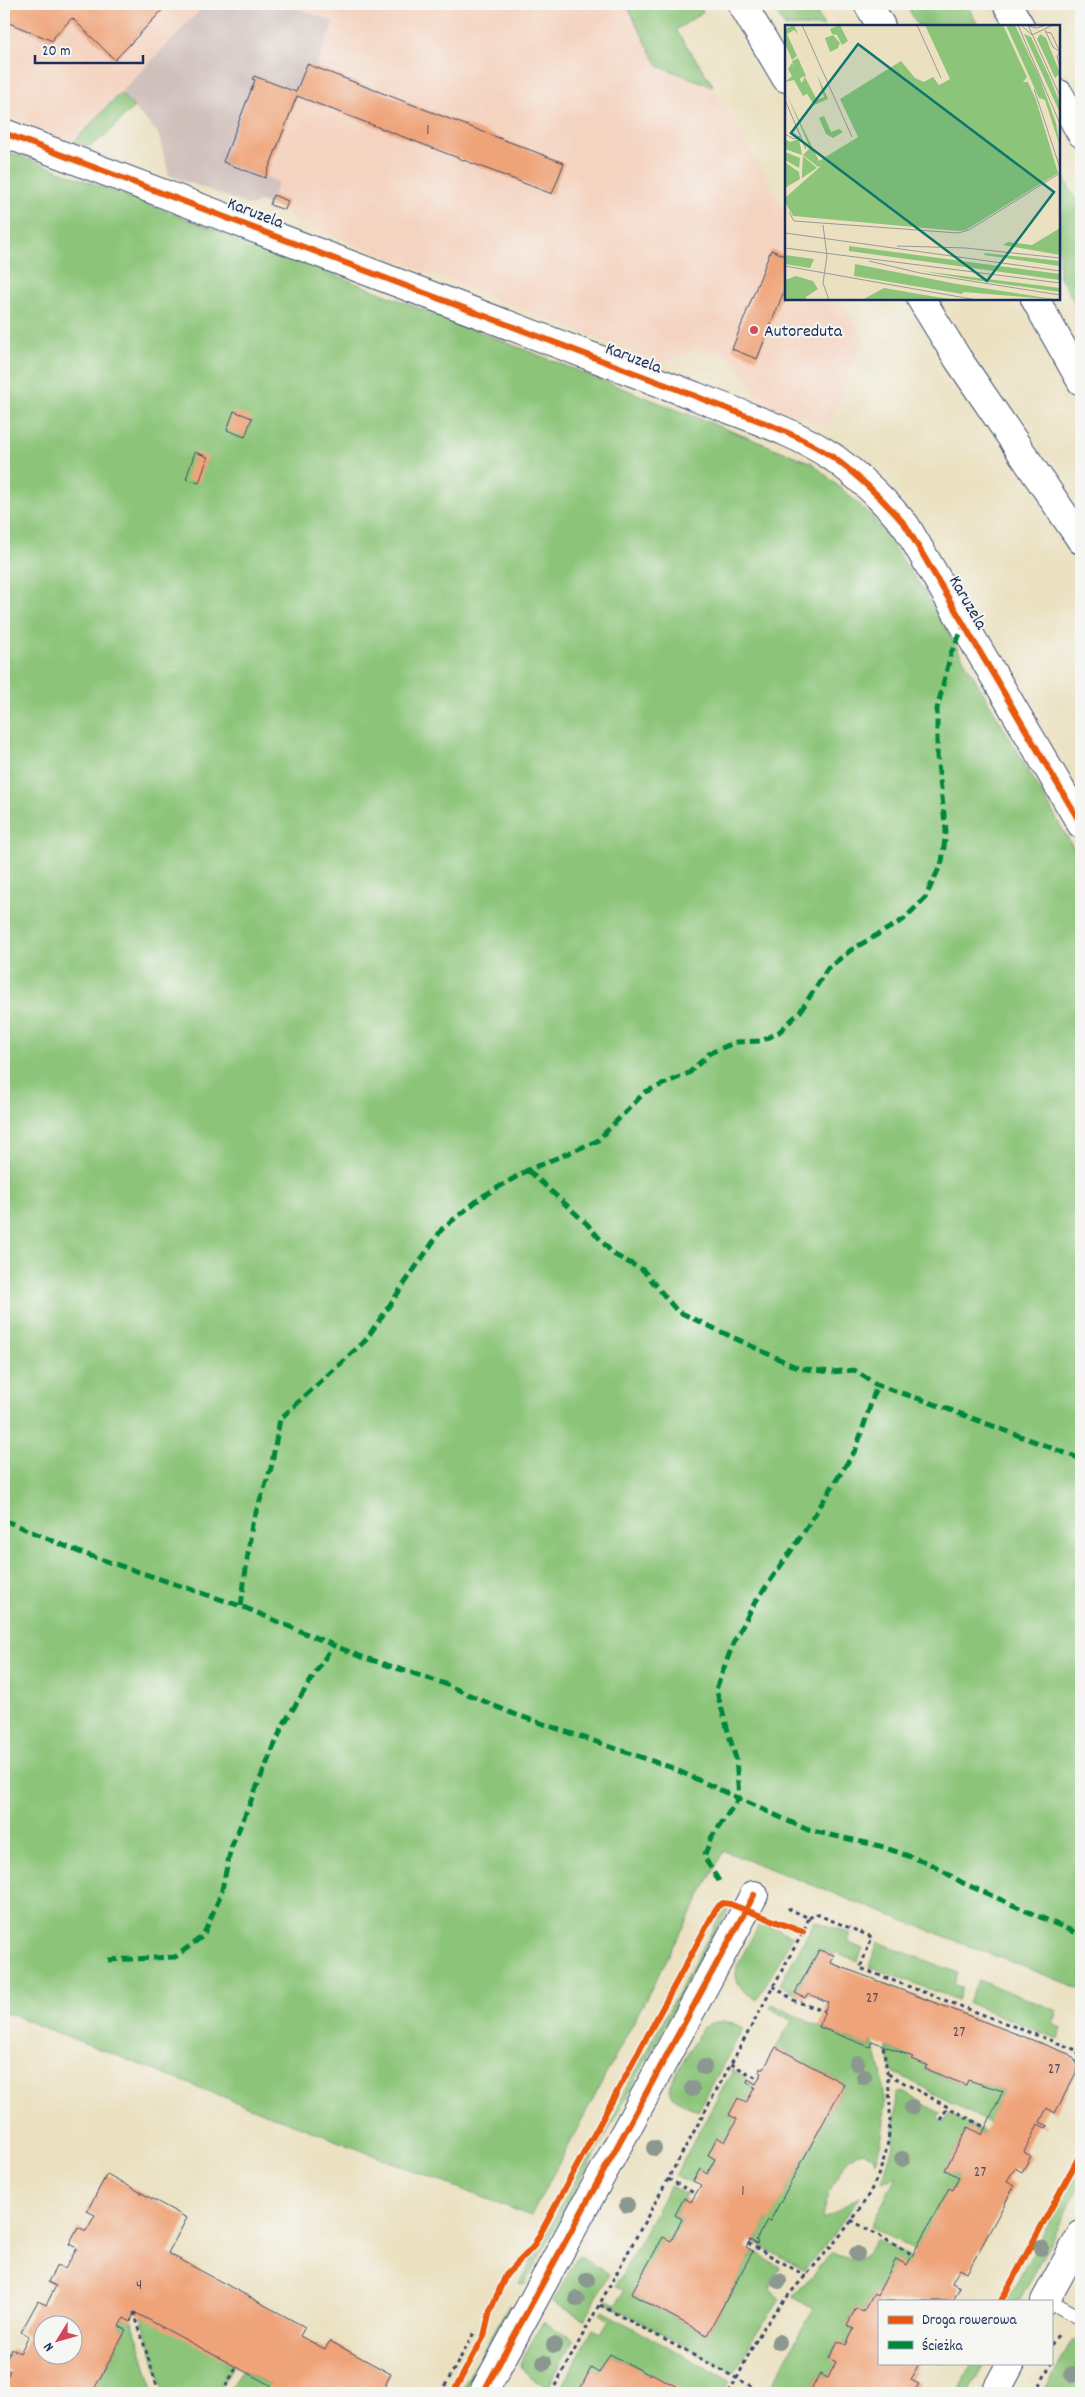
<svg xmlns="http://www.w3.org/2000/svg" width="1085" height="2397" font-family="Dekko,sans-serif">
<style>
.built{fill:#f4d3c0}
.industrial{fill:#d0c0bc}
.green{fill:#8cc579;stroke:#547a6c}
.building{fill:#efa378;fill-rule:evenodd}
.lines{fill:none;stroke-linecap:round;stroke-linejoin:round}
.service-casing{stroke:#3a4a6d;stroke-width:16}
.minor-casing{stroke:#3a4a6d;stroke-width:30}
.motorway-casing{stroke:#3a4a6d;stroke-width:30}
.path{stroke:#3a4a6d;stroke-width:3;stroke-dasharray:4 4;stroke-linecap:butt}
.service{stroke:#fff;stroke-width:14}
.minor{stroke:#fff;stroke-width:28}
.motorway{stroke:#fff;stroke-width:28}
.quiet{stroke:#00873e;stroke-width:5;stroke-dasharray:10 5;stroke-linecap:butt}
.cycleway-casing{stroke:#f6f6f2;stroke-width:9}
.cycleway{stroke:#e8590c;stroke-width:6}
.tree{fill:#8b988f}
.poi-dot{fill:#d1495b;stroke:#f6f6f2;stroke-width:2}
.labels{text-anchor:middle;stroke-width:4;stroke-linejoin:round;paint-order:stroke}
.number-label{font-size:15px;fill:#504c64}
.street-label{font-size:18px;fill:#1b2f5e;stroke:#f6f6f2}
.poi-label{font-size:18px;fill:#1b2f5e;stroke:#f6f6f2;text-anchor:start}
.inset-road{fill:none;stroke:#989a99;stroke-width:1}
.view{fill:#0f766e;fill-opacity:0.15;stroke:#0f766e;stroke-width:2.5}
.inset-edge{fill:none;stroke:#1b2f5e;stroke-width:2.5}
</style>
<rect width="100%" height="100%" fill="#f6f6f2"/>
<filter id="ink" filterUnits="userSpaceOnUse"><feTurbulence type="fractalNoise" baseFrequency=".02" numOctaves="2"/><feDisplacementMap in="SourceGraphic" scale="10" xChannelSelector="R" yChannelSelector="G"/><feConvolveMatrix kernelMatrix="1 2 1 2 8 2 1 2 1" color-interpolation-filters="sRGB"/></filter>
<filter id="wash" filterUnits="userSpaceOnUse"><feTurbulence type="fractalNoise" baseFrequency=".0096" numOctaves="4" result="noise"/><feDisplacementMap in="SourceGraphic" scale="20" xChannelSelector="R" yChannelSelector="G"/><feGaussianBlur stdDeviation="1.12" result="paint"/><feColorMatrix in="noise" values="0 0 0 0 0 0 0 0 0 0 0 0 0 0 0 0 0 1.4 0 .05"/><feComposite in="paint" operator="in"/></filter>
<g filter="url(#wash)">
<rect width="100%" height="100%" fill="#ebe1c1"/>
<path class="built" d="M4 4H206L73 143 4 116Z
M286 4H626L658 66 712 86 786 211V299H839L863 338 829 428 758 400 733 359 692 346 688 354 660 363 295 221 285 210 288 201 273 195 278 182 265 178 297 96 552 194 564 164 316 67 334 22Z"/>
<path class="industrial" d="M206 4H286L334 22 316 67 564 163 552 194 297 96 265 177 278 182 270 205 260 201 251 206 169 175 158 133 120 93Z"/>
<path class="green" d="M626 4H698L703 12 676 30 713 85 712 86 658 66Z
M771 4H812L824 26H786V28Z
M906 4H966L979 26H918Z
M120 93 134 107 105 136 90 146 73 143Z
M4 150 325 271 812 463 872 516 924 591 1081 861V1989L724 1851 531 2216 4 2012Z
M1059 169 1081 209V314L1059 275Z
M724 1909 728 1910 524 2285 519 2283Z
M815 1921 851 1934 847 1942 863 1949 857 1961 836 1952 834 1955 819 1950 795 1993 780 1984Z
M760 1922 793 1936 757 2000C743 1991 733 1984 737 1966Z
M878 1942 958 1973 954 1984 962 1988 958 2000 869 1966Z
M978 1980 1058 2011 1053 2024 1062 2028 1058 2039 968 2003Z
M772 2004 819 2027 870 2047 872 2041C887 2081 889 2123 875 2163L873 2157 863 2151C841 2157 824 2199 823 2220L860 2195 831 2238 804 2270 757 2244 758 2242 756 2240 767 2220H770L844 2084 776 2047 792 2021 770 2008Z
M723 2021 733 2023 743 2028 698 2111C687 2105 669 2101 670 2085L702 2028 711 2023Z
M887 2047 927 2065 925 2069 965 2085 968 2080 1003 2091 989 2123 891 2070Z
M733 2070 748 2079 747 2082 755 2087 746 2103 738 2099 729 2115 737 2119 725 2142 717 2137 708 2155 715 2159 707 2174 700 2170 691 2184 675 2176Z
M902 2091 941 2114 938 2118 943 2123 949 2113 984 2132 982 2135 968 2127 945 2170 959 2177 953 2190 949 2189 915 2251 871 2226 897 2176 882 2182 893 2145 897 2093Z
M1081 2163V2183L1019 2301H1007Z
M670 2186 686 2194 675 2215 682 2219 671 2241 663 2237 632 2295 707 2335 753 2251 780 2267 772 2279 770 2290 780 2299 752 2340 734 2373 606 2303 608 2300 616 2304 624 2291 616 2286Z
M876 2239 912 2258 907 2265 896 2260 877 2295 874 2293 863 2312 856 2308 847 2324 854 2329 846 2345 838 2341 829 2357 836 2362 828 2378 820 2374 809 2393 768 2392 813 2309 793 2297 832 2252C852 2263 865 2262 876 2239Z
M578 2256 609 2274 584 2319 553 2302Z
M509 2305 512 2306 466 2391 460 2393Z
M602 2311 730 2381 724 2393H676L678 2389 610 2354 599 2373 591 2369 578 2393H558L593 2329 601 2333 609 2320 600 2314Z
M141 2315 234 2364 217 2393H164Z
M124 2318 131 2322 132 2320 154 2393H92L126 2330 119 2326Z
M543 2322 574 2339 548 2387C536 2380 521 2377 521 2361Z
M1073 2339 1081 2345V2393H1043Z
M973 2363H985L968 2393H957Z
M241 2370 270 2385 265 2393H228Z"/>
<g id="blocks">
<path class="building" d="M4 4H168L115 60 72 18 54 37 53 41 4 21Z
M307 64 564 163 552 194 297 96 265 178 223 162 255 80 252 79 254 76 296 92Z
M273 195 288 201 285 210 270 205Z
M771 250 786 256V286L757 359 732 349Z
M234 411 252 418 245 437 227 430Z
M195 452 208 457 199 483 186 479Z
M819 1950 834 1955 831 1963 1069 2054 1075 2060 1077 2067 1076 2073 1055 2113 1047 2108 1040 2122 1048 2126 1046 2128 1038 2124 1024 2152 1031 2156 1022 2172 1015 2168 1007 2181 1015 2185 967 2273 960 2269 955 2277 952 2283 960 2287 953 2301H879V2363H919L911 2380 919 2384 913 2393H809L820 2374 828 2378 836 2362 829 2358 838 2341 846 2345 854 2329 847 2325 856 2308 863 2312 874 2293 877 2295 896 2259 907 2265 949 2188 953 2190 959 2177 945 2170 968 2127 982 2135 1003 2091 968 2080 966 2085 925 2069 927 2065 911 2059 913 2057 872 2041 870 2047 819 2027 828 2002 808 1994 805 1998 795 1993Z
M776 2047 844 2084 770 2221 767 2220 756 2240 758 2242 757 2244 750 2240 746 2247 753 2251 707 2335 631 2294 663 2237 671 2241 682 2219 675 2215 684 2198 691 2202 701 2185 693 2181 700 2169 707 2174 715 2159 708 2155 717 2137 725 2142 737 2119 729 2115 738 2098 746 2103 755 2087 747 2082 748 2079 756 2084 762 2073 759 2072 760 2068 763 2070Z
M107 2174 187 2218 168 2253 305 2327 300 2336 325 2349 330 2341 391 2374 381 2393H265L270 2385 134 2312 131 2322 124 2318 119 2326 126 2330 92 2393H4V2382L10 2371 4 2368V2364L12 2349 20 2353 29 2336 21 2332 38 2301 46 2305 56 2286 48 2282 57 2265 65 2269 77 2248 69 2244 78 2227 86 2231 95 2215 87 2211ZM42 2324H72V2354H42Z
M610 2354 650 2375 651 2373 679 2388 676 2393H578L591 2368 599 2373Z"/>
</g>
</g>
<g filter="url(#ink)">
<use href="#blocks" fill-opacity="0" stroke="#3a4a6d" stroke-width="1"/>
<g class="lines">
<g class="service-casing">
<path id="service" d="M1051 2302 1081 2318"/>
</g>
<g class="minor-casing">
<path id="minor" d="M4 133 695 396C741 415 793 430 834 458 861 478 884 500 906 526L1081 824
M1045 2301 1081 2235
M483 2393 754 1895
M995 2393 1011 2363"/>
</g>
<g class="motorway-casing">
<path id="motorway" d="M742 4 786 78
M868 4 881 26
M1007 4 1020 26
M1059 94 1081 133
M921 299 958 359 1081 540
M1035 299 1081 381"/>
</g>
<path class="path" d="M809 1918 816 1914 872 1937 860 1968 1076 2050 1081 2059
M773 1986 795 2001 824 2011
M731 2064 759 2079
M888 2074 986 2128
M940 2120 948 2107
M668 2179 696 2194
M851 2220 913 2255
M748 2243 806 2276
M600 2305 764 2393
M134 2312 159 2393
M1051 2345 1058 2335
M222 2393 237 2366
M441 2393 475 2331
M551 2393 803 1932 809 1918 785 1907
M729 2393C743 2369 752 2343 769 2320 810 2263 876 2214 888 2141 893 2109 888 2077 883 2046
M1036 2393 1051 2363"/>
<use href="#service" class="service"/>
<use href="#minor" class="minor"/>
<use href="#motorway" class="motorway"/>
<path class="quiet" d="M528 1170 587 1224 613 1254 643 1270 677 1311 798 1368 832 1372 854 1370 877 1385 929 1402 1081 1459
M4 1520 79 1552 241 1606 359 1656 440 1682 511 1713 670 1767 808 1830 880 1846 931 1864 963 1883 1081 1935
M241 1606 252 1524 271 1468 280 1419 365 1341 442 1229 483 1196 528 1170 597 1141 645 1092 689 1073 710 1053 736 1042 762 1041 779 1032 800 1012 828 968 851 950 903 920 925 898 942 862 946 831 937 756V709L951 653 965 624
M719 1881 704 1857 711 1838 739 1798 736 1759 716 1689 733 1644 754 1604 800 1538 856 1449 877 1385
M108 1960 175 1957 203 1936 221 1894 231 1848 283 1725 333 1645"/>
<g class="cycleway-casing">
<path id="cycleway" d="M4 133 695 396C741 415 793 430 834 458 861 478 884 500 906 526L1081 824
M1001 2301 1081 2153
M453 2393 484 2336 490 2311 506 2275 533 2247 539 2236 717 1907 723 1903 730 1904 803 1932
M483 2393 754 1895"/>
</g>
<use href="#cycleway" class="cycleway"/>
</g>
<g class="tree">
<circle cx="857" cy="2063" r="8"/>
<circle cx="704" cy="2067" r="8"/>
<circle cx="864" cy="2077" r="8"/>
<circle cx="692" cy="2089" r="8"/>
<circle cx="912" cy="2107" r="8"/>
<circle cx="654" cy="2148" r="8"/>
<circle cx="902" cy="2159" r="8"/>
<circle cx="627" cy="2205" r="8"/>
<circle cx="1041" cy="2248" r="8"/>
<circle cx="857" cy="2254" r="8"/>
<circle cx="587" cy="2280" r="8"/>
<circle cx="779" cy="2281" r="8"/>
<circle cx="577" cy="2299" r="8"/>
<circle cx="779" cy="2342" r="8"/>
<circle cx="554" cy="2345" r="8"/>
<circle cx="544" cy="2363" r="8"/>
<circle cx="1072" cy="2374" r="8"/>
</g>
</g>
<circle class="poi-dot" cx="754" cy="330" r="5"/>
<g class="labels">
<g class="number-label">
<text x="428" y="134">1</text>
<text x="872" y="2002">27</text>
<text x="959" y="2036">27</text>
<text x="1054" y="2073">27</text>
<text x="980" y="2176">27</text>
<text x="743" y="2195">1</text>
<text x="139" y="2289">4</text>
</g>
<g class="street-label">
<text transform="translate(256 212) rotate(21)" y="6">Karuzela</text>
<text transform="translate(634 357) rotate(21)" y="6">Karuzela</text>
<text transform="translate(969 602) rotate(60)" y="6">Karuzela</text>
</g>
<g class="poi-label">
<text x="764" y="336">Autoreduta</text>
</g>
</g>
<g transform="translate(785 25)">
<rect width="275" height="275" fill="#ebe1c1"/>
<path d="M9 0 13 9 9 5 2 9 12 31 7 35 0 18V4ZM55 0 63 16 57 20 52 10 47 9 45 4ZM140 0H218L242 52 238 57H243L251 75 273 148 181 205 173 206 8 191 0 177 1 172 36 141 33 142 18 130 25 123 0 66 34 136 73 112 55 74 116 36 130 53 139 57 148 52 154 60 165 54ZM221 0H230L254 51 271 98 275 122 260 75 254 73ZM239 9 246 12 265 53 275 78V88ZM255 9 261 13 275 48 270 53 252 14ZM48 10 55 18 53 23 45 27 40 13ZM13 33 21 51 13 54 7 36ZM7 38 22 69 18 71 9 55 0 57 7 51 3 44ZM32 49 43 74 29 80 16 59 20 52 32 75 39 72ZM39 91 46 107 54 104 58 107 48 113 41 109 34 93ZM0 114 5 117 14 114 17 130 0 124ZM0 127 15 133 14 143 0 135ZM18 131 32 143 17 153V147ZM1 138 14 147 15 154 0 163ZM275 203V230L218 220 223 217 247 220ZM64 221 275 249V255L64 226ZM200 228 275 236V241L199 230ZM0 230 29 234 25 243 0 239ZM70 239 172 259 275 275 179 267 177 269 69 251ZM137 246 275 263V267L182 254ZM11 251 28 256 33 264 21 272 22 275H0V255ZM99 263 134 269 170 275H77Z" fill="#8cc579"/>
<path class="inset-road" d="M17 0 67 112M132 0 156 53M233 0 275 99M236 0 247 10 268 0M243 0 275 71M243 1 252 3 261 0M260 5 268 22 275 27M261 7 266 8 275 27M275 26 272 32 275 42M249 64 275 143M0 75 21 124M0 109 9 114 16 111M4 187 9 196 173 208 184 205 275 148M38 200 42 231 38 258 44 275M0 208 275 246M112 221 181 223 275 233M0 223 275 258M84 236 135 248 275 270M0 241 192 275"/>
<path class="view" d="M73 19 269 167 202 256 6 108Z"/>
<rect width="275" height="275" class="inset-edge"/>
</g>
<rect width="1085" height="2397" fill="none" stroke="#f6f6f2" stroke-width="20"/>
<rect x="878" y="2300" width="175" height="65" fill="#f6f6f2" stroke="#9ea6b7"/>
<rect x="888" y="2316" width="25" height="8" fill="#e8590c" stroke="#9ea6b7"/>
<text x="922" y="2324" font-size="15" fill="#1b2f5e">Droga rowerowa</text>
<rect x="888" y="2341" width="25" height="8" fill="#00873e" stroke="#9ea6b7"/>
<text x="922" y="2350" font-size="15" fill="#1b2f5e">Ścieżka</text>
<g transform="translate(58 2340) rotate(233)"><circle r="24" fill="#f6f6f2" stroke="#9ea6b7"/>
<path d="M0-4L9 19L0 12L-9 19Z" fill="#d1495b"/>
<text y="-8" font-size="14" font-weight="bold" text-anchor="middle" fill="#1b2f5e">N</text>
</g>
<path d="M35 55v8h108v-8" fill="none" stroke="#1b2f5e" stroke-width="2.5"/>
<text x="42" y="55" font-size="15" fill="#1b2f5e" stroke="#f6f6f2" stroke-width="4" paint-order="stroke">20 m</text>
</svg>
